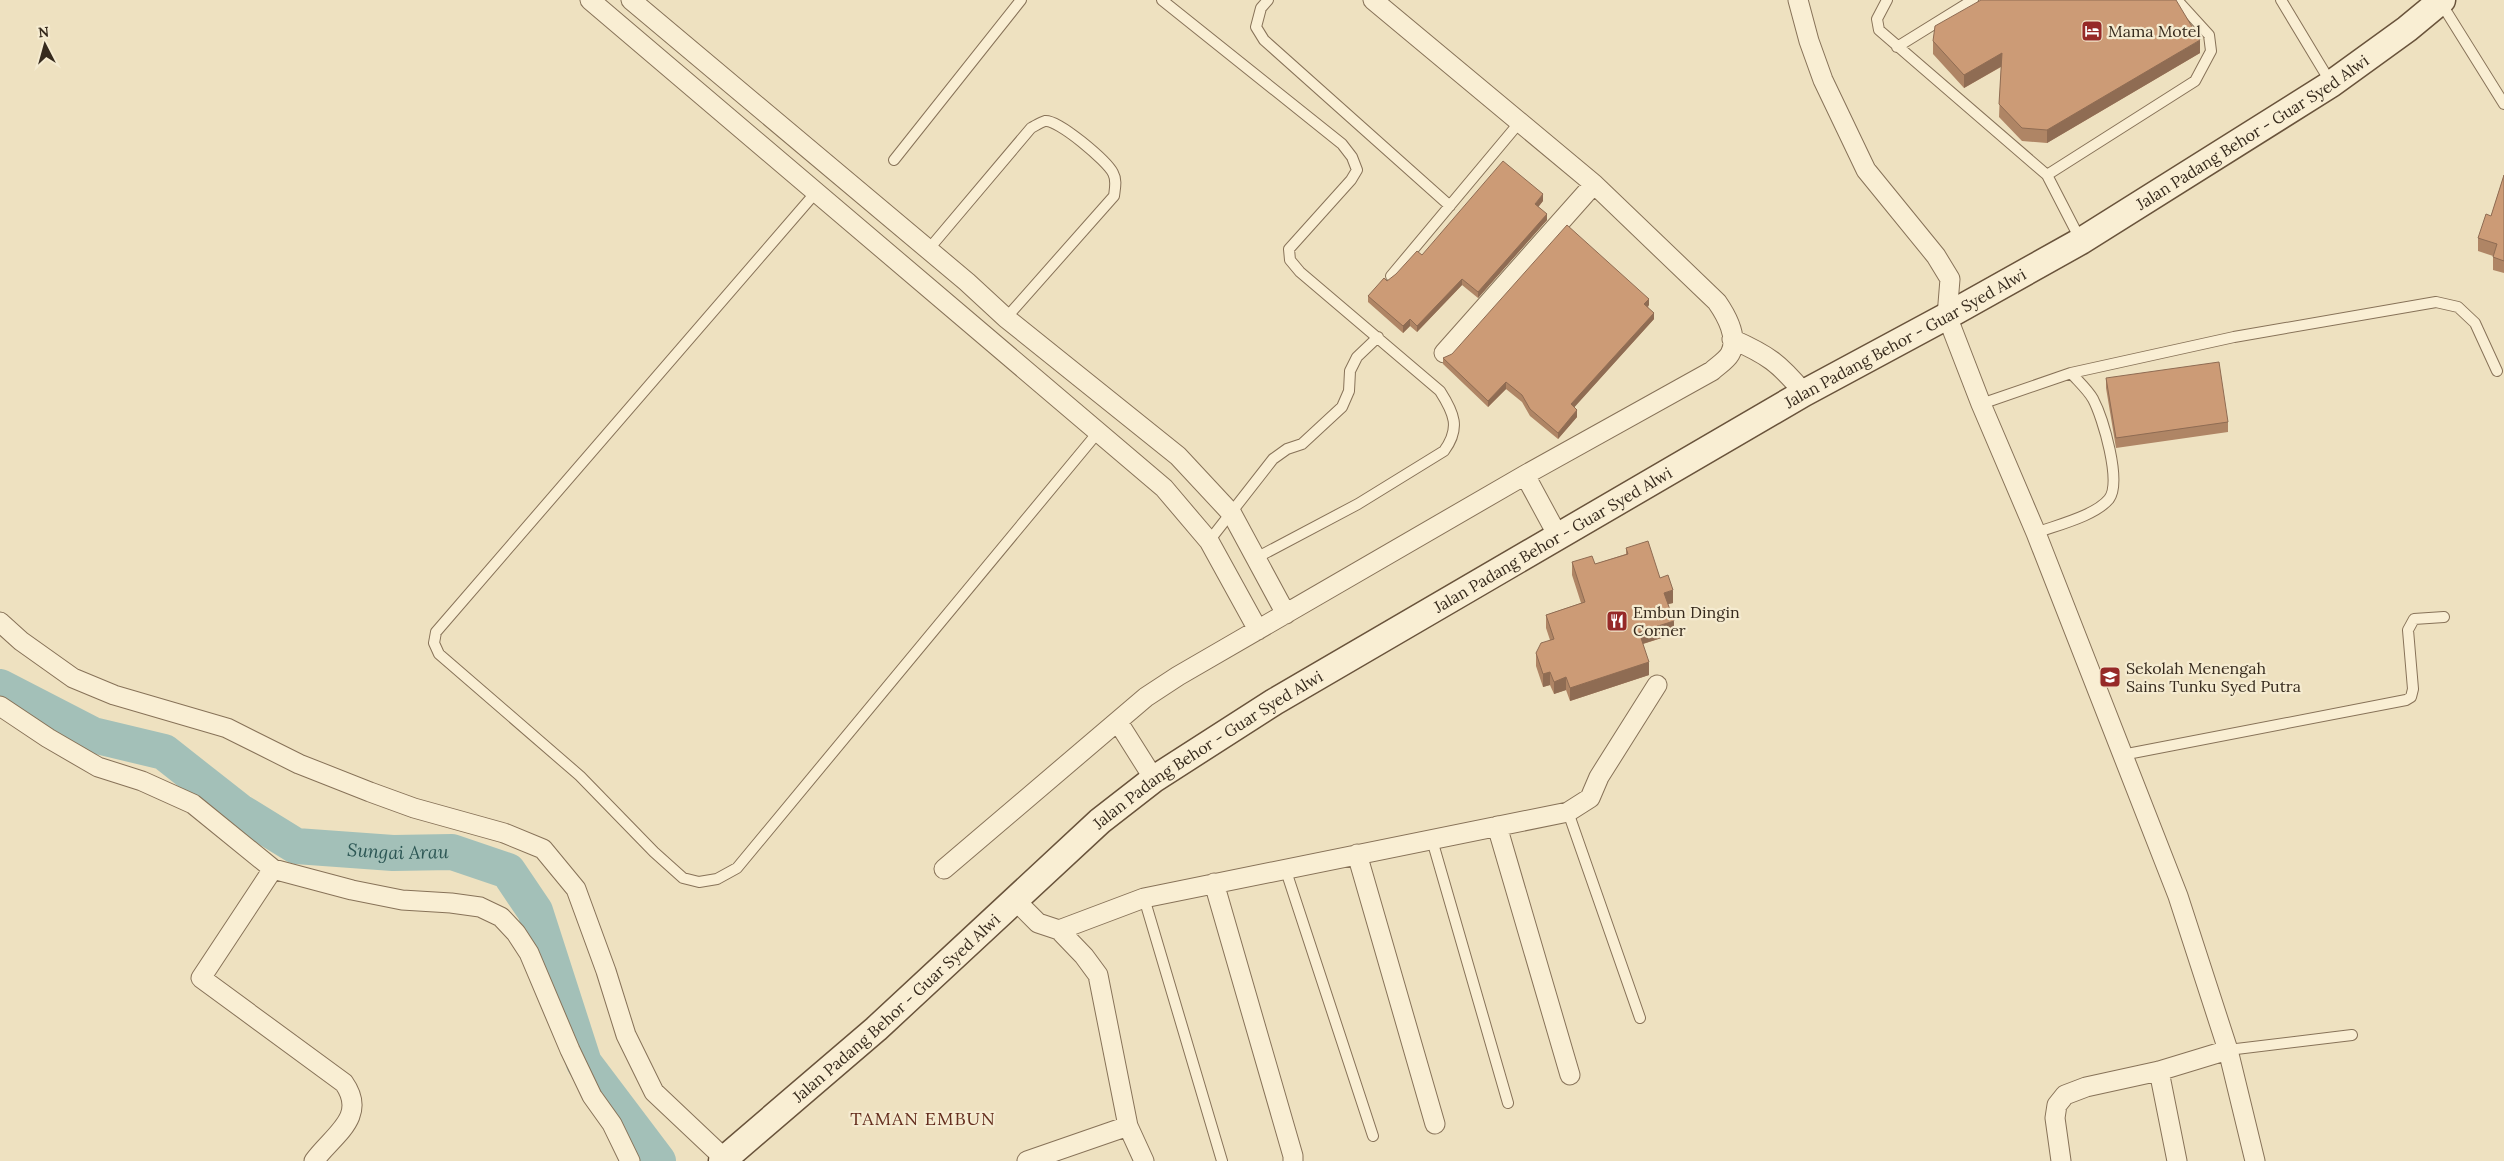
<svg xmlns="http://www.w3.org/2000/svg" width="2504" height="1161" font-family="Lora,serif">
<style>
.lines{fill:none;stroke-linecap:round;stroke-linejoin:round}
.river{stroke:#a3c0b8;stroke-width:36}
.lane-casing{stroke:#877258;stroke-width:12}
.street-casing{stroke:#877258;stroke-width:21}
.secondary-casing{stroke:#69533b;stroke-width:29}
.lane{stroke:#f9eed3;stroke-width:10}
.street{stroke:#f9eed3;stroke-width:19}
.secondary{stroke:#f9eed3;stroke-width:26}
.wall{fill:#af8565}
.shaded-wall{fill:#8f6c53}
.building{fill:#cc9b76;stroke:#8f6c53}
.labels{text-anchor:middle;stroke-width:4.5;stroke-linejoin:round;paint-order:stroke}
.poi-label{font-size:16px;fill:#362a1d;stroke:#f5ebd0;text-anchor:start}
.street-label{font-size:16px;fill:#362a1d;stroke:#f5ebd0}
.water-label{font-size:18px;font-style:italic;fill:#2c5654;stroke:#f5ebd0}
.neighbourhood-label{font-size:18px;letter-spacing:1px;fill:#632c1c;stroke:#f5ebd0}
</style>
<rect width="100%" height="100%" fill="#eee1c0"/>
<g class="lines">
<path class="river" id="s1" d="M0 687 93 735 164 752 239 811 296 846 393 853 452 852 508 871 535 911 584 1063 658 1161"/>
<g class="lane-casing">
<path id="lane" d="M1162 0 1342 144 1352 157 1357 170 1351 180 1289 249 1290 260 1300 272 1440 391C1454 413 1461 428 1444 451L1358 504 1256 558
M1268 0 1261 8 1256 27 1264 40 1450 206
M1887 0 1877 19 1879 30 2047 175 2081 241
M2281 0 2331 83
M2441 3 2504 104
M1897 47 1973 0
M894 160 1021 0
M2047 175 2195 81 2211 51 2209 35 2177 0
M817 191 436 632 434 643 439 654 580 776 654 852 683 878 699 882 717 879 737 868 1099 431
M928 250 1031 128C1035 126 1041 122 1045 121 1058 119 1107 161 1113 173 1117 180 1115 188 1114 196L1006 318
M1391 276 1519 123
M1981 404 2071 373 2234 337 2436 302 2458 307 2475 323 2497 371
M2036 533C2057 525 2095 516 2109 499 2122 482 2103 418 2093 399 2088 390 2078 381 2071 373
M1209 541 1273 459 1287 449 1302 444 1342 407 1349 391 1350 371 1357 357 1378 337
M2122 755 2406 700 2411 697 2413 689 2408 630 2414 619 2444 617
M1568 812 1640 1018
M1432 840 1508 1103
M1286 871 1373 1136
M1144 898 1222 1161
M2228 1050 2352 1035"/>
</g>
<g class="street-casing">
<path id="street" d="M590 0 1164 488 1209 541 1258 630
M631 0 967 282 1006 318 1178 456 1232 514 1286 614
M1798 0 1809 41 1823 80 1866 170 1936 256 1950 279 1947 316 1981 404 2036 533 2178 896 2228 1050 2255 1161
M1732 339C1768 355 1779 363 1804 393
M1444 353 1594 184
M1525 475 1558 536
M0 622 21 641 73 678 114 695 227 728 299 764 370 792 414 808 504 833 543 849 576 889 606 971 626 1035 654 1092 727 1161
M0 706 48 738 98 767 142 781 193 804 273 869 352 890 402 900 451 903 480 907 501 917 516 933 529 953 570 1050 592 1096 612 1124 630 1161
M1118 722 1154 779
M1497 826 1570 1075
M1357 854 1435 1124
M273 869 201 978 344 1083C368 1117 333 1135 314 1161
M944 869 1146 697 1178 676 1525 475 1712 371C1717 366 1726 361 1730 354 1739 338 1726 315 1717 302L1594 184 1373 0
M1214 883 1293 1156V1161
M1015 900 1038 923 1059 930 1084 956 1098 975 1128 1126 1144 1161
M1059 930 1144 898 1568 812 1590 798 1599 777 1657 685
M2159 1071 2177 1161
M1027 1161 1128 1126
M2061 1161 2055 1118 2057 1105 2065 1095 2086 1087 2159 1071 2228 1050"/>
</g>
<g class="secondary-casing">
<g id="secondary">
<path id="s2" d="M722 1161 876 1029 1100 821 1154 779 1274 702 1804 393 1947 316 2081 241 2331 84 2407 29 2442 0"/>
</g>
</g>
<use href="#lane" class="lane"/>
<use href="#street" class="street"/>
<use href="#secondary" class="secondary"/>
</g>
<path class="wall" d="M1933 41 2200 53 2047 143 2022 141 1999 117 2001 67 1964 88 1933 54Z
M2504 175V273L2493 270V256L2478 251V238L2491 216Z
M1543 201 1538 207 1547 220 1478 298 1462 285 1417 332 1410 326 1403 333 1368 302V296L1422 255Z
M1649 305 1648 307 1654 319 1574 407 1577 417 1558 439 1530 416 1522 402 1506 389 1488 407 1443 364V358Z
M2106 378 2228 422V432L2116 448 2106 388Z
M1626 548 1660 578 1673 603 1668 604 1674 634 1643 644 1649 675 1570 701 1566 690 1554 694 1550 685 1543 687 1536 666V653L1550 640 1546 628V615L1581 603 1572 575V562L1595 564 1626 554Z"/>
<path class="shaded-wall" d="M2200 40V53L2047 143V130Z
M2002 53V66L1964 88V75Z
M1543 194V201L1535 211V204Z
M1547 214V220L1478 298V292Z
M1462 279V285L1417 332V326Z
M1649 299V305L1644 310V304Z
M1654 313V319L1571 411V404Z
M1410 319V326L1403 333V326Z
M1506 382V389L1488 407V401Z
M1577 410V417L1558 439V433Z
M1673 590V603L1664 605V593Z
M1674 621V634L1639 645V632Z
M1649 662V675L1570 701V688Z
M1550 672V685L1543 687V674Z
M1566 677V690L1554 694V682Z"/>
<path class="building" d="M1981 0H2176L2200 40 2047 130 2022 128 1999 104 2002 53 1964 75 1933 41 1935 26Z
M1503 161 1543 194 1535 204 1547 214 1478 292 1462 279 1417 326 1410 319 1403 326 1368 296 1384 278 1387 281 1396 274 1417 251 1422 255Z
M2504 175V261L2493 257 2497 244 2478 238 2486 214 2491 216Z
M1567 225 1649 299 1644 304 1654 313 1571 404 1577 410 1558 433 1530 409 1522 395 1506 382 1488 401 1443 358 1452 354Z
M2219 362 2228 422 2116 438 2106 378Z
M1648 541 1660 578 1668 575 1673 590 1664 593 1674 621 1639 632 1649 662 1570 688 1566 677 1554 682 1550 672 1543 674 1536 653 1541 643 1554 639 1546 615 1585 602 1572 562 1592 556 1595 564 1628 554 1626 548Z"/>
<defs>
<g id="hotel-square" transform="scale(1.125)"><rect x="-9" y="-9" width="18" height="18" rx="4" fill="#962928" stroke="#f5ebd0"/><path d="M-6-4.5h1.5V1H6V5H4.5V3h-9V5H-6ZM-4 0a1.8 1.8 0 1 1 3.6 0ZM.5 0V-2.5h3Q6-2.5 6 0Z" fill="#fff"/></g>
<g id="restaurant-square" transform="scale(1.125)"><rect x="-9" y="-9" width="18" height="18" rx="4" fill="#962928" stroke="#f5ebd0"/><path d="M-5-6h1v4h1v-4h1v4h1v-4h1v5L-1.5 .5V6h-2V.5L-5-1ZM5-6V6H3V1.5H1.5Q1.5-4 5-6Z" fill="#fff"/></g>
<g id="school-square" transform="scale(1.125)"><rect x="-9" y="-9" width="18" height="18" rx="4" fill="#962928" stroke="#f5ebd0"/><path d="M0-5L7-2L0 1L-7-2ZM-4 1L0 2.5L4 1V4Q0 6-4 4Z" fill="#fff"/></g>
</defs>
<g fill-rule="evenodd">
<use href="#hotel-square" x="2092" y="31"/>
<use href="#restaurant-square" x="1617" y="621"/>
<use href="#school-square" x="2110" y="677"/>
</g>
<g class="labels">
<g class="poi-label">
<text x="2108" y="37">Mama Motel</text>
<text x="1633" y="618">Embun Dingin<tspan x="1633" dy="18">Corner</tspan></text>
<text x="2126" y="674">Sekolah Menengah<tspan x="2126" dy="18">Sains Tunku Syed Putra</tspan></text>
</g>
<g class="street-label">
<text dy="6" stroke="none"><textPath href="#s2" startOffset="1852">Jalan Padang Behor - Guar Syed Alwi</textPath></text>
<text dy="6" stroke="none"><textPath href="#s2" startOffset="1448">Jalan Padang Behor - Guar Syed Alwi</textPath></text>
<text dy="6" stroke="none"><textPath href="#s2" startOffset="1042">Jalan Padang Behor - Guar Syed Alwi</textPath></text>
<text dy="6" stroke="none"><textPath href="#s2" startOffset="638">Jalan Padang Behor - Guar Syed Alwi</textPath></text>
<text dy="6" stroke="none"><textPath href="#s2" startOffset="232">Jalan Padang Behor - Guar Syed Alwi</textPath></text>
</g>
<g class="water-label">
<text dy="6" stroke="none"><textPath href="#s1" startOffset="442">Sungai Arau</textPath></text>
</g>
<g class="neighbourhood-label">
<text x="923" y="1125">TAMAN EMBUN</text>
</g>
</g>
<g transform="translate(45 45) rotate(354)" stroke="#f5ebd0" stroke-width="4" paint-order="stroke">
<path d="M0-4L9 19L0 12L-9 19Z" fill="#362a1d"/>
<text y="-8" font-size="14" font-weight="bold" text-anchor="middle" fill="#362a1d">N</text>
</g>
</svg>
